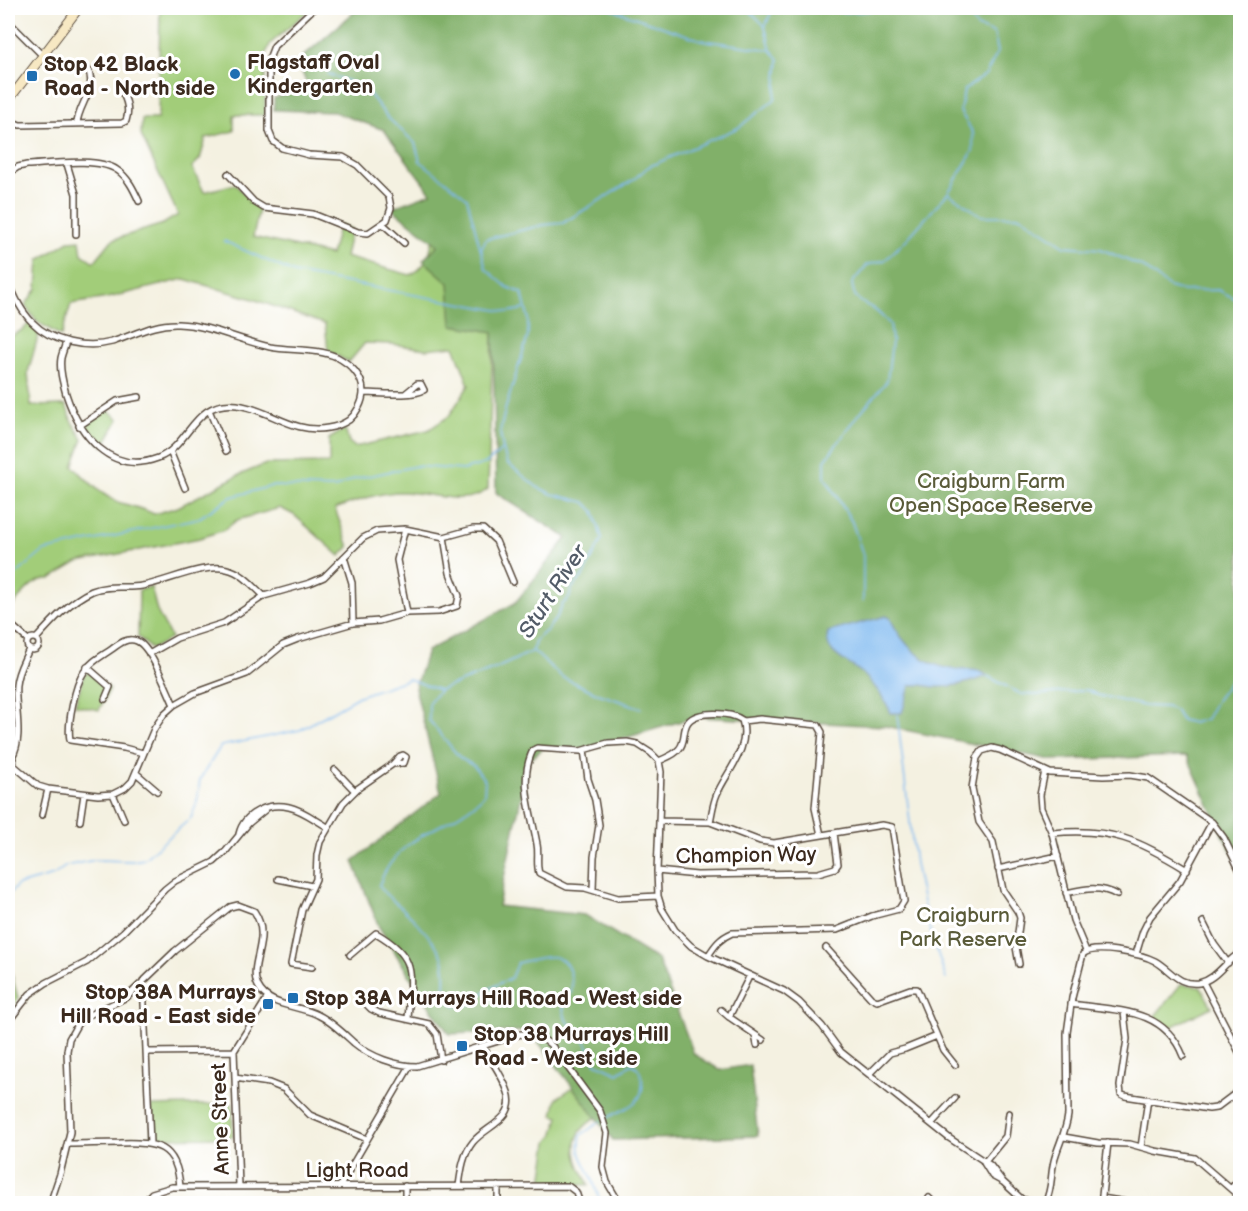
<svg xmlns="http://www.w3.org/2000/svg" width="1248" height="1211" font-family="'Balsamiq Sans',sans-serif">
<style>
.green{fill:#a2cd79;stroke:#6e7c4c;stroke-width:1.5}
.forest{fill:#81b069;stroke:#5e6d44;stroke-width:1.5}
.water{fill:#7fb9f0;stroke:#5d7287;stroke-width:1.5}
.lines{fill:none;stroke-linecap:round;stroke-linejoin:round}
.stream{stroke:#7fb9f0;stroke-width:1.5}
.street-casing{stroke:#57483b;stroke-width:8}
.secondary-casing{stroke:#57483b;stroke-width:10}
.street{stroke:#fff;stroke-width:5}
.secondary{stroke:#f7e8c3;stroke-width:8}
.poi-dot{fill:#1f6fb2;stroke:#fff;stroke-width:2}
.labels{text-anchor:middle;stroke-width:6;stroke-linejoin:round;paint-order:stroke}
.poi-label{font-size:21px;font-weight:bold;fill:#3b2a1e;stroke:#fff;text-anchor:start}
.park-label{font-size:21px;fill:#5a5b39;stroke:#fff}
.street-label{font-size:21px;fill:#3b2a1e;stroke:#fff}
.water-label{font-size:22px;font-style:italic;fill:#535c68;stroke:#fff}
</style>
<rect width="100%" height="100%" fill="#fff"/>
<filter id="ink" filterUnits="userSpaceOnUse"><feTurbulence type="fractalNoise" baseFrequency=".0167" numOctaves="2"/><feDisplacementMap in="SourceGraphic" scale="12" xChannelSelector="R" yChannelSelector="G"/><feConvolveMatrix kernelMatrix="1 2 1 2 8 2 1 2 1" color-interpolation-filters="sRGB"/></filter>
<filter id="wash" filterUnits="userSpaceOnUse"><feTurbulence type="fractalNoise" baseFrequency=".008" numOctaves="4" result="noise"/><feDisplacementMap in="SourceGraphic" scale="24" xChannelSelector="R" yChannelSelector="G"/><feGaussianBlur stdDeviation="1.35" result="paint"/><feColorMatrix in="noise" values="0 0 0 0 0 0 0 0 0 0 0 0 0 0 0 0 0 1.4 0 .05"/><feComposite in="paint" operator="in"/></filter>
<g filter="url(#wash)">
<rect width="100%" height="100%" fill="#f4f1e1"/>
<path class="green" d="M160 8H311L270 44 265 57V115H234V131L206 138 200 159 192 167 204 192 235 184 259 210 253 237 331 255 339 224 351 229 345 257 410 275C427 268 432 249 433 232L493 332 488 489C467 508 426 492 402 492 380 492 356 501 335 509L349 547 340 556 294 515 280 508 237 520 224 530 200 538 78 562 50 579C31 577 19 600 8 612V513L14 505 8 498V338L24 329 29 323 39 333 28 372 31 406 66 405 72 422 83 439 73 466C86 478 100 495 118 502 130 506 142 508 154 514L178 507 237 476 266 464 329 463V439L345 429 349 442 355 447 428 430 449 416 469 385 454 346 426 349 391 344 365 343 349 362 328 351 325 324 250 298 184 279 108 298 71 304 61 336 36 321 25 305 37 289 39 260 69 241 80 240 82 254 94 262 112 240 163 224 178 215 141 135 142 119H158Z
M105 411H109L119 419 103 447 86 430 85 426Z
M151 587 157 611 171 638 152 649C146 647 144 640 138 637L139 590Z
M85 673H90L110 689 99 710 75 705Z
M8 961 18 998 8 1014Z
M1181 984 1200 986 1212 1007 1169 1028 1154 1017Z
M575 1086 596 1117C591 1121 582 1127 579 1134 570 1151 581 1170 589 1185L542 1183 548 1142 553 1136 559 1117 553 1115 557 1098Z
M232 1104 233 1137 152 1138 151 1106Z"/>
<path class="forest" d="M359 8H1240V868L1224 838 1187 756 1052 760 885 726 695 717 589 749 544 748 529 760 498 906 585 915 658 960 694 1054 720 1070 750 1065 758 1136 613 1140 530 1031 449 1034 421 994 379 927 353 861 441 793 415 688 427 651 515 603 567 538 496 493 493 332 452 325 449 283 423 260 438 245 391 208 431 193 384 130 334 112 274 110V98L308 88 298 61Z"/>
<path class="water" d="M886 616 890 618C902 644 923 665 952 669 964 671 978 667 987 676 974 681 954 687 939 687 929 688 919 682 910 686L902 713H891C886 701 874 684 864 675 851 662 822 655 828 632Z"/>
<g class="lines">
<path class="stream" d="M608 8 701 40 771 50
M747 8 765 26
M818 8C837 14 865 13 883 8
M328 74 364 87 388 118 415 143 420 161 467 198 481 251
M948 193 982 216H1020L1065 246 1101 249 1143 267 1169 287 1183 291 1218 290 1240 301
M224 241 294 273 508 312 524 309
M8 581 44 551 199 518 231 497 272 486 335 488 354 479 416 466 463 470 487 463 503 449
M863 601V555L852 522 825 477V460L860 413 887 381 892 341 890 324C884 319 879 312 872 308 859 301 854 300 852 283L867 265 885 260 907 239 948 193 973 151V133L960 111 964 90 986 74 998 52 994 33 977 27 971 18 972 8
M533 651 562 677 599 694 641 708
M987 676 1021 694 1035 695 1087 690 1097 695 1145 706 1167 707 1175 710 1181 720 1193 723 1206 719 1217 699 1240 668
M897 714 915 864 926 917 946 979
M8 895 18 885 54 875 66 866 95 860 133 861 144 859 191 818 197 802 200 779 221 746 300 730 359 696 409 679 439 690
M607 1118C625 1108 646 1104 642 1079 640 1072 639 1067 632 1064L618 1073 596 1063 584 1038 566 1020 563 1009C565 1004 569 999 571 992 574 980 569 959 555 957 547 955 526 961 517 963L511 978C499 983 478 994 471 1004L456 1006 443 997C446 987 446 969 443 959 440 946 413 918 402 908 393 900 385 896 379 885 400 829 449 832 484 795L485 781 474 766 460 758 429 720V702L440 690 497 668 533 651 535 641 547 630 557 617 562 605 569 598 572 588 583 576 602 539 594 511 585 502 552 494 537 487 507 463 503 449 500 432 505 410 528 336V317L522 293 507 287 486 269 481 249 486 239 543 225 563 223 633 180 648 167 740 127C751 116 763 110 775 99L779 59 771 50 765 27 773 8
M601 1204C597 1193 594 1181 589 1172 582 1157 577 1153 581 1135L601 1121"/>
</g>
</g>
<g filter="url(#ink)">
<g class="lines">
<g class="street-casing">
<path id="street" d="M8 21 42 55
M8 120 20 125 122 123 126 121C129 112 128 103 123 94
M77 124C77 107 98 87 88 70
M67 164 76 194V234
M8 174 18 167 27 165C50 164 98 157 117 170 128 177 134 190 139 201
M228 174 254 202 264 208 313 214 358 232 368 233 387 220 391 208 389 197 357 165 343 157 309 155 282 148 273 141 269 131V59L274 46 314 8
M383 224 404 243
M8 279C13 294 20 310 32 322 51 342 86 349 112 342 134 335 154 323 178 324 210 325 238 340 270 347 291 351 317 348 337 357 350 364 363 376 363 392 363 402 357 413 349 420 343 424 335 427 328 428 292 434 270 409 237 405 193 399 190 446 158 458 110 476 79 434 66 394 63 383 59 370 61 358 62 353 65 347 66 341
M363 393C377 393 413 397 424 390L421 384H417L406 393
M209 410 226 451
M79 426 117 401 139 397
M170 451 185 488
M405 529 397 560 407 613
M344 557 352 583 353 623
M8 622 28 640
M27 644a6 6 0 1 1 12 0a6 6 0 1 1-12 0Z
M36 639C52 621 70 601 92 591 109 584 125 589 142 586 167 582 203 563 227 569 242 572 253 586 264 596
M149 654 177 638 224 623 264 596 310 583 324 577 363 538 377 531 405 529 444 537 473 529H483L496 541 513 582
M87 667 110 687 105 699
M743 721 760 719 818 725 822 732 815 808 821 835
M584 750 588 779 595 800 599 825 594 857 593 890
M143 753 124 748 70 740C67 724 75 685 84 672 90 662 102 656 112 649 120 643 128 637 137 641 151 647 167 690 174 705
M8 756 12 757 14 761 11 765 8 766
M12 757C24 737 14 707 16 685 17 672 24 661 29 649
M659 761C665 758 675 755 679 749 686 742 682 730 688 722 697 710 731 712 742 720 751 748 727 771 717 794 713 803 712 813 710 822
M12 764 38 786 48 789 98 795 113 794 125 788 132 781 154 729 164 714 174 705 195 693 247 674 283 645 298 639 353 623 379 621 407 613 439 612 457 606 459 596 450 573 444 537
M335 770 355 791
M1045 771 1040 795 1041 808 1052 833 1073 920 1086 951
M136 773 157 791
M113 794 124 820
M42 815 48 789
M80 821 84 794
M660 821 710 822 760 841 774 843 882 825 892 827 904 901 899 909 872 916 837 930 732 933C720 938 715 945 708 956
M1052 833C1111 827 1138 840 1187 870
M239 834C244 813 268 802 289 807 303 810 315 820 328 827
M998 869 1058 856
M657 871 697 875 818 873 835 868 838 864 834 833
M278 879 312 886
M1066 893C1084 889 1100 885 1117 895
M658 896 618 898 585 888 567 887 539 873C536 864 539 854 537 844 532 814 518 780 533 750L537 748 580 751 608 743 627 742 637 744 651 753 659 761 661 772 657 871 658 896 662 909 675 930 691 946 708 956 784 991 799 1002 822 1026 841 1052 949 1138 990 1165 1003 1182 1027 1204
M1203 922 1214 944 1228 963
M826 948 871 998 877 1001 910 989H917L943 1050 955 1065
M1136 954 1143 931 1150 917 1180 881 1212 822
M350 955 376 933C419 958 411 974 408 1019
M1019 964 1016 947 1020 918 1018 912 1003 890 993 842 979 822 972 788 977 758 982 751 992 748 1000 750 1050 773 1103 776 1130 775 1148 778 1212 822 1224 838 1240 871
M312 967 291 964 302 910 316 879 317 855 320 842 343 803 357 789 393 764 400 756 403 755 406 757 404 763 393 764
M750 975 729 1017 763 1040
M143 981 150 1143
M1203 982 1240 1054
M360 998 371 1009 379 1013 429 1024 437 1034 441 1060
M1071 1004C1115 1011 1164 1007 1183 1056
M721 1010 729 1017
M1124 1012 1127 1039 1120 1086 1121 1094 1125 1096 1209 1109 1216 1108 1240 1090
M8 1022 30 994 46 983 87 962 123 932 165 889 175 881 214 862 226 851 249 823 266 809
M755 1035 757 1045
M234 1051 239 1186
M147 1052 234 1051 268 997
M869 1074 890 1053 905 1049 937 1036
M235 1078 269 1083 284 1089 310 1115 367 1139
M932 1123 955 1098
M1064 1137 1098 1143 1130 1144 1155 1151 1195 1158 1240 1197
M68 1144C85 1144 102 1143 120 1143 156 1142 177 1144 180 1187
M1141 1147 1148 1099
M984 1163 1006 1136 1009 1113
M984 1163 992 1176 1003 1182
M340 1186 410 1066
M459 1186C461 1171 463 1154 473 1142 486 1126 517 1119 508 1092 503 1076 491 1061 483 1046
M498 1186V1204
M1231 1189 1240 1177
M929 1198 935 1204
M1102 1198 1137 1204
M1025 1200 1038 1204
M50 1204 60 1174 70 1132 67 1051 69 1039 78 1023 87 1016 127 997 175 951 230 907 238 905 254 911C273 939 247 964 258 986 268 1007 299 1005 318 1015 331 1021 343 1033 354 1043 371 1057 396 1066 417 1066L521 1034C534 1034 542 1037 552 1046L600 1111 607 1133 603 1167 607 1182 620 1204
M142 1204 152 1193 172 1187 568 1186 576 1192 580 1204
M405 1204V1186
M1045 1204C1053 1186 1050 1178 1054 1161 1058 1145 1066 1132 1068 1115L1067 1033 1072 998 1083 954C1094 944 1142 954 1155 961 1171 970 1178 986 1199 983 1217 979 1225 961 1240 953
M1101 1204 1108 1143"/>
</g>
<g class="secondary-casing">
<path id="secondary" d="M8 101 79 8"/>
</g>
<use href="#street" class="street"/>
<use href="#secondary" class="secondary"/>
</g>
</g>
<g class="poi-dot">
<circle cx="235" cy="74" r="6"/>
<rect x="26" y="70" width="12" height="12" rx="3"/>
<rect x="287" y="992" width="12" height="12" rx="3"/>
<rect x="262" y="998" width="12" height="12" rx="3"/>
<rect x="456" y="1040" width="12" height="12" rx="3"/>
</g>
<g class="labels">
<g class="poi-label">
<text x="247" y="69">Flagstaff Oval<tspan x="247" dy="24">Kindergarten</tspan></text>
<text x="44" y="71">Stop 42 Black<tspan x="44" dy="24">Road - North side</tspan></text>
<text x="256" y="999" text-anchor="end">Stop 38A Murrays<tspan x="256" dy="24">Hill Road - East side</tspan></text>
<text x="305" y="1005">Stop 38A Murrays Hill Road - West side</text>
<text x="474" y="1041">Stop 38 Murrays Hill<tspan x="474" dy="24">Road - West side</tspan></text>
</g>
<g class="park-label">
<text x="991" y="488">Craigburn Farm<tspan x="991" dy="24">Open Space Reserve</tspan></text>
<text x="963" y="922">Craigburn<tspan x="963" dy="24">Park Reserve</tspan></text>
</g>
<g class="street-label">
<text transform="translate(746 855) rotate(-1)" y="7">Champion Way</text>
<text transform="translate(220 1119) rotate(-92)" y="7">Anne Street</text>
<text x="357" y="1177">Light Road</text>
</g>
<g class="water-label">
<text transform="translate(552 591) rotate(-57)" y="8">Sturt River</text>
</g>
</g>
<rect width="1248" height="1211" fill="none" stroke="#fff" stroke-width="30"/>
</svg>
